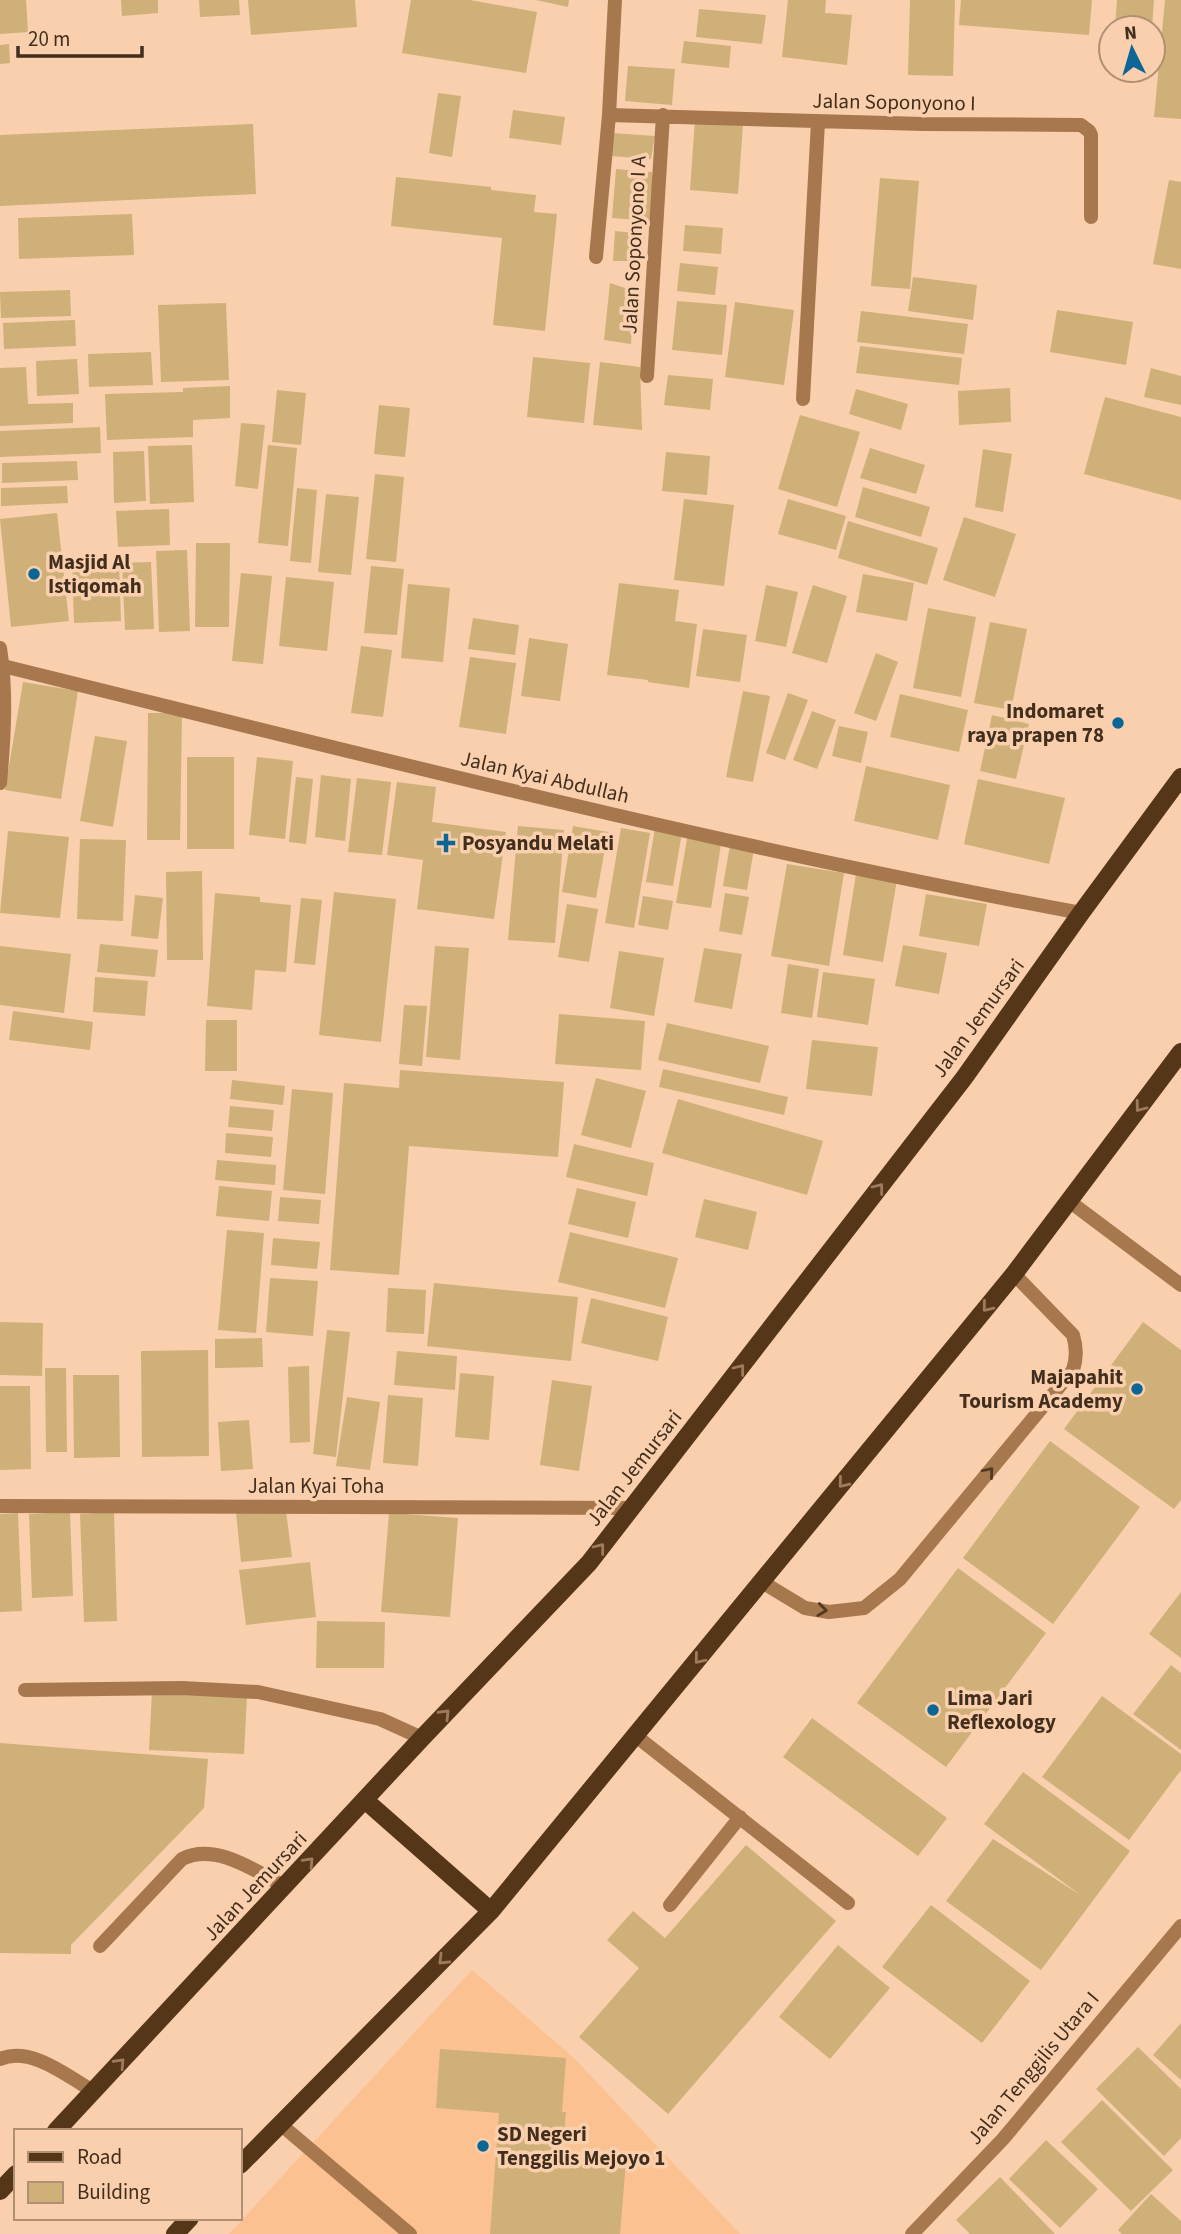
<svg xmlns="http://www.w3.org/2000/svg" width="1181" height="2234" font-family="'Source Sans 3',sans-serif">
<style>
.built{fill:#fbc191}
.building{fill:#cfb078}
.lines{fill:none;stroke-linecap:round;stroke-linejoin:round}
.lane{stroke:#a7774d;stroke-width:14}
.street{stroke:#a7774d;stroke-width:14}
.primary{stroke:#563619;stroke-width:18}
.oneway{stroke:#9f7b5c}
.oneway2{stroke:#513924}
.poi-dot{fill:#0b6595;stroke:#f9cfad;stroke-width:2.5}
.labels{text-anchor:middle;stroke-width:7;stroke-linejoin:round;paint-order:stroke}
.street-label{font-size:21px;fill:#422e1d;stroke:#f9cfad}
.poi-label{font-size:21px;font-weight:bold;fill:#422e1d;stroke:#f9cfad;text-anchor:start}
</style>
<rect width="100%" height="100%" fill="#f9cfad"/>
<path class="built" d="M472 1970 574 2058 740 2234H229Z"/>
<path class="building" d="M0 0H26L28 32 0 34Z
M121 0H158V13L122 16Z
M199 0H239L240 15 200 17Z
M248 0H355L357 27 251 35Z
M411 0H470L537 12 526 73 402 53Z
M536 0H569L568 7Z
M788 0H826L825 13 852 15 847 65 782 57Z
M910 0H955L953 76 908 75Z
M961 0H1092L1089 35 959 25Z
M1117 0H1154L1152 28H1115Z
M1165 0H1181V119L1154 117Z
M699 9 766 15 762 44 696 37Z
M684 41 731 46 729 68 681 63Z
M9 44 10 63 0 64V45Z
M628 66 675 69 672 105 625 101Z
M438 93 461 96 452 157 429 153Z
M513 110 565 117 561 145 509 138Z
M695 120 743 124 738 194 690 190Z
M253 124 256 194 0 206V135Z
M612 133 655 136 651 159 610 156Z
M616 169 652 172V221L612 218Z
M396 177 491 187V190L536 195 534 212 557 214 545 331 493 325 502 238 391 226Z
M880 178 919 181 910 289 871 286Z
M1169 180 1181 182V269L1153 264Z
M132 214 134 255 19 259 18 218Z
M685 225 723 228 721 254 683 251Z
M615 231 645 234 641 261H613Z
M680 263 718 267 715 295 677 291Z
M913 277 977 285 973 320 908 311Z
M610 283 634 291 631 344 604 340Z
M70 290 71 316 1 318 0 292Z
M677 301 727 305 722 355 672 350Z
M735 302 794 310 784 385 725 377Z
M226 303 229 380 161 382 158 305Z
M1057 310 1133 322 1126 365 1050 352Z
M861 311 968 324 964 354 857 342Z
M75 320 76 346 4 349 3 323Z
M860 346 962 358 959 385 856 373Z
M151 352 153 385 89 387 88 354Z
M533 357 590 363 584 423 527 417Z
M77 359 79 394 37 396 36 361Z
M600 362 640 367 642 430 593 425Z
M26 367 28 404 73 403V423L0 426V368Z
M1151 368 1181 376V405L1144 397Z
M668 375 713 379 710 410 664 405Z
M230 386V418L193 420V437L107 440 105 394 183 392V388Z
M1010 388 1011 422 959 425 958 391Z
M856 389 908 404 901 430 849 414Z
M277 390 306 393 301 445 272 442Z
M1105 397 1181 417V500L1084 474Z
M379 405 410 408 405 457 374 454Z
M800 415 860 432 837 507 778 489Z
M241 423 265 425 258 489 235 486Z
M100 427 101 453 0 457V431Z
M192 445 194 502 150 504 148 446Z
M268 445 297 448 288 546 258 543Z
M870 448 925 465 916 494 860 478Z
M983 449 1012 454 1003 512 975 507Z
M144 451 146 501 114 503 113 452Z
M666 452 710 456 707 495 662 491Z
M77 461 78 480 2 483V463Z
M375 474 404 477 396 562 366 559Z
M67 486 68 503 1 506V488Z
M863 487 930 507 921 537 855 517Z
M297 488 317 490 311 563 290 561Z
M326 494 359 497 351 575 318 572Z
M684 499 734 505 724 586 674 580Z
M788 499 846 516 836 550 778 534Z
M169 509 170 545 118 547 116 511Z
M57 513 69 621 11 627 0 519Z
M964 517 1016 534 995 597 943 580Z
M848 521 938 548 927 585 838 558Z
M196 543H230L229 627H195Z
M187 550 190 631 159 632 156 551Z
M119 562 121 621 74 623 72 564Z
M151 562 154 629 125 630 122 563Z
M371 566 404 569 397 635 364 633Z
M241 573 272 576 263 664 232 661Z
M863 574 914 583 907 621 856 612Z
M286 577 334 582 327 651 279 646Z
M619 583 679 590 675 621 697 624 689 688 648 682V680L607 675Z
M408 584 450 588 443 662 401 658Z
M766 585 798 592 786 647 755 641Z
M813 585 847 596 827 663 792 653Z
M928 608 976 617 961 697 913 688Z
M473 618 519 625 515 655 468 649Z
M990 622 1027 629 1011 710 974 703Z
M703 629 747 635 740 682 696 676Z
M529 638 568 644 560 701 521 696Z
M361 646 392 650 383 717 351 713Z
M876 653 898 662 876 721 854 713Z
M470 657 516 663 506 734 459 727Z
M23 682 78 691 61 799 5 790Z
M743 691 770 696 753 782 726 777Z
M788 693 808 700 785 760 766 753Z
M900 694 968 710 959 752 890 737Z
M812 711 836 720 817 769 793 760Z
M148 713H182L180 840H147Z
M992 715 1029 724 1016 779 980 771Z
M839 726 868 732 861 763 832 756Z
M95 736 127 741 113 827 80 821Z
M187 757H234V849H187Z
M257 757 293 761 285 839 249 835Z
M866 766 950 785 938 840 854 821Z
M321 775 351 779 345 841 315 837Z
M296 777 313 779 306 844 289 842Z
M357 778 391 782 382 855 348 852Z
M978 779 1065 798 1049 864 964 844Z
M397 782 436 787 432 822 506 832 494 919 417 909 423 860 387 855Z
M518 826 564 830 555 943 508 940Z
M573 826 608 832 596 898 562 892Z
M621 828 650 833 634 928 605 923Z
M655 828 682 832 673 886 646 882Z
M8 831 69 837 60 918 0 913Z
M688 833 722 838 711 908 676 903Z
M80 839 126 840 123 921 77 919Z
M730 845 754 849 747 890 723 886Z
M787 864 844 873 829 966 771 956Z
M202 871 203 960H167L166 872Z
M856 874 897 880 883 962 843 955Z
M334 892 396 899 381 1042 319 1035Z
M215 893 260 897V902L291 905 286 972 255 970 252 1010 207 1006Z
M725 893 749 897 742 935 719 931Z
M926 894 987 904 979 946 919 936Z
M135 895 163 898 158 939 131 936Z
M643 896 673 901 668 930 638 925Z
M301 898 322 900 315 965 294 963Z
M567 904 598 909 589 962 558 957Z
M100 944 158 950 155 977 97 972Z
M903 945 947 953 939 994 895 986Z
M0 946 71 954 64 1013 0 1005Z
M435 946 469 948 460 1060 426 1057Z
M704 948 742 954 732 1009 694 1002Z
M619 951 664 958 654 1016 610 1008Z
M788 964 819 969 812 1018 781 1013Z
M823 972 875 979 868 1025 817 1017Z
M95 977 148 981 145 1016 93 1012Z
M404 1005 427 1006 422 1066 399 1064Z
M13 1011 93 1022 90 1050 9 1040Z
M559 1014 645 1021 641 1070 555 1064Z
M206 1020H237V1071H205Z
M667 1023 769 1046 760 1083 658 1060Z
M812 1040 878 1047 872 1096 806 1089Z
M663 1069 788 1097 784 1115 659 1087Z
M400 1070 564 1082 558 1157 409 1146 399 1275 330 1270 344 1083 399 1088Z
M596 1078 646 1091 631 1148 581 1135Z
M232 1080 285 1086 283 1105 230 1099Z
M292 1089 333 1093 325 1194 283 1190Z
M678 1099 823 1141 807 1195 662 1153Z
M230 1106 274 1110 272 1131 228 1127Z
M226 1133 273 1137 271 1157 225 1153Z
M574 1144 654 1163 647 1196 566 1177Z
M217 1160 276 1165 275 1185 215 1180Z
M219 1186 272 1191 269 1221 216 1216Z
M577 1188 636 1202 628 1238 568 1224Z
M280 1197 321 1200 319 1224 278 1221Z
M704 1199 757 1212 748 1250 695 1237Z
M227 1230 264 1233 256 1333 218 1330Z
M570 1232 678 1258 665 1308 558 1282Z
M273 1238 320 1242 317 1269 271 1265Z
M270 1278 318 1281 313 1336 266 1332Z
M434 1283 578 1297 571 1361 427 1346Z
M388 1288 426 1290 424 1334 386 1332Z
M591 1298 668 1317 658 1361 581 1343Z
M0 1322 43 1323 42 1376 0 1375Z
M1143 1322 1181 1350V1500L1174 1509 1064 1429Z
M327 1330 350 1332 336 1457 313 1454Z
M262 1338 263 1367 215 1368V1339Z
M208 1350 209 1456 142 1457 141 1351Z
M397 1351 457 1356 455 1390 394 1385Z
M309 1366 310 1442 290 1443 288 1367Z
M45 1368H66L67 1452H46Z
M460 1373 494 1376 489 1440 455 1437Z
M73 1375H119L120 1457 74 1458Z
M552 1380 592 1386 579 1471 540 1465Z
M0 1386H30L31 1469 0 1470Z
M388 1395 423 1398 418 1466 383 1463Z
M347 1397 380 1402 370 1470 336 1466Z
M249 1420 253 1469 221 1471 218 1422Z
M1050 1441 1140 1507 1053 1624 963 1558Z
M286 1511 292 1557 241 1562 236 1512Z
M70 1512 73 1596 32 1598 29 1514Z
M114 1512 117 1621 84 1622 80 1514Z
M18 1513 22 1611 0 1612V1514Z
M389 1513 458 1518 450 1617 381 1612Z
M310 1562 316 1617 246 1625 239 1570Z
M958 1568 1046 1633 946 1767 857 1703Z
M1181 1592V1658L1149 1634Z
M317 1621 385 1622 384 1668H316Z
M1171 1665 1181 1673V1750L1133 1714Z
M152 1691 247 1695 244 1754 149 1750Z
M1102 1696 1181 1754V1770L1129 1840 1042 1777Z
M812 1718 947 1818 918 1856 783 1757Z
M0 1743 208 1759 204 1808 71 1945V1954L0 1953Z
M1023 1772 1130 1851 1041 1970 946 1901 993 1839 1082 1896 984 1824Z
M746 1845 836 1921 668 2114 579 2037 639 1968 607 1940 633 1911 665 1938Z
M931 1905 1030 1981 982 2043 882 1967Z
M838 1945 890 1988 830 2059 779 2017Z
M1181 2023V2080L1153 2055Z
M1138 2047 1181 2089V2138L1164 2156 1096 2089Z
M440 2049 566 2058 562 2112H566L562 2157 626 2161 620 2234H490L499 2113 436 2108Z
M1102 2100 1173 2170 1131 2211 1061 2142Z
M1046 2140 1098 2189 1060 2228 1009 2179Z
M1000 2177 1055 2234H970L956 2220Z
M1151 2194 1181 2221V2234H1122L1118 2230Z"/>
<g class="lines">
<path class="lane" d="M762 1582 805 1608 829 1612 864 1608 900 1579 1073 1370C1077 1358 1077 1348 1073 1335L1014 1274
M636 1736 848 1903
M670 1905 740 1817
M100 1946 182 1859C216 1842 255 1871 286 1887
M0 2059C31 2046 67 2076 93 2091
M279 2123 410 2234"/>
<path class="street" d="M609 115 923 124 1081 125 1089 131 1091 135V217
M596 257 609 115 615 0
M647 376 663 115
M803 399 818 122
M0 648C7 692 4 739 0 783
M3 666C361 754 718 846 1081 913
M1069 1201 1181 1285
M0 1506 632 1508
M25 1690 182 1688 258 1692 380 1719 422 1738
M912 2234 1003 2139 1181 1926"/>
<path class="primary" d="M366 1801 491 1911
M56 2131 422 1738 589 1563 964 1078 1081 913 1181 777
M240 2165 491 1911 1014 1274 1181 1052
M0 2191 16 2174
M175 2234 190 2218"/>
</g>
<defs><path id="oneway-chevron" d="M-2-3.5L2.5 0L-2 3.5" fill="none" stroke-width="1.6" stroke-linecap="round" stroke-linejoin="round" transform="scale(1.75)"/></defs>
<g class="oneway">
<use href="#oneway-chevron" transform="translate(1140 1107) rotate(127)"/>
<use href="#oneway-chevron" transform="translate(879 1188) rotate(-52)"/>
<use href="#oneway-chevron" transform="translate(987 1307) rotate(129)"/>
<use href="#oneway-chevron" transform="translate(740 1369) rotate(-52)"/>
<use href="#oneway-chevron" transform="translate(843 1483) rotate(129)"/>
<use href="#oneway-chevron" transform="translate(600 1548) rotate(-52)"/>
<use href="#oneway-chevron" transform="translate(699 1659) rotate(129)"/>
<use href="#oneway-chevron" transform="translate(445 1714) rotate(-46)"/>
<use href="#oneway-chevron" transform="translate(309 1862) rotate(-47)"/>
<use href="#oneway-chevron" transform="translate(443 1960) rotate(135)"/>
<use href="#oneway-chevron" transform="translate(120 2063) rotate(-47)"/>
</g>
<g class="oneway2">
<use href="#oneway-chevron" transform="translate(989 1472) rotate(-50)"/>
<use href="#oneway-chevron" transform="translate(822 1610) rotate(7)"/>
</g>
<g class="poi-dot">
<circle cx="34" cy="574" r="7"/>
<circle cx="1118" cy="723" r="7"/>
<path d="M442.5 832.5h7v7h7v7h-7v7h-7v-7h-7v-7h7z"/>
<circle cx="1137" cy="1389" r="7"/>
<circle cx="933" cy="1710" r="7"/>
<circle cx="483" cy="2146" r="7"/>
</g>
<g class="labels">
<g class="street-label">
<text transform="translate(894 102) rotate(1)" y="7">Jalan Soponyono I</text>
<text transform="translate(634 245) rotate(-87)" y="7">Jalan Soponyono I A</text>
<text transform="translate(545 777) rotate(13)" y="7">Jalan Kyai Abdullah</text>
<text transform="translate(978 1018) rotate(-54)" y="7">Jalan Jemursari</text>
<text transform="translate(634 1468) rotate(-52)" y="7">Jalan Jemursari</text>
<text x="316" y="1493">Jalan Kyai Toha</text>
<text transform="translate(255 1886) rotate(-47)" y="7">Jalan Jemursari</text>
<text transform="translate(1033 2068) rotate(-50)" y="7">Jalan Tenggilis Utara I</text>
</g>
<g class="poi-label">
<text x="48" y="569">Masjid Al<tspan x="48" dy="24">Istiqomah</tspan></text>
<text x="1104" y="718" text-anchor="end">Indomaret<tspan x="1104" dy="24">raya prapen 78</tspan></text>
<text x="462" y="850">Posyandu Melati</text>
<text x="1123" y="1384" text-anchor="end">Majapahit<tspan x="1123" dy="24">Tourism Academy</tspan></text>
<text x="947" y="1705">Lima Jari<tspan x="947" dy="24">Reflexology</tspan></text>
<text x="497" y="2141">SD Negeri<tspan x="497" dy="24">Tenggilis Mejoyo 1</tspan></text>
</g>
</g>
<rect x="14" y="2129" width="228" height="91" fill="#f9cfad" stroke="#b08f73" stroke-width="2"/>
<rect x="28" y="2152" width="35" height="10" fill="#563619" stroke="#b08f73" stroke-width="2"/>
<text x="77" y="2164" font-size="21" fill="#422e1d">Road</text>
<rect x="28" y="2182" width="35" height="21" fill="#cfb078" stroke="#b08f73" stroke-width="2"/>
<text x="77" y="2199" font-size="21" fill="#422e1d">Building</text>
<g transform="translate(1132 49) rotate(355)"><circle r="33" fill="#f9cfad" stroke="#b08f73" stroke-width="2"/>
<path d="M0-5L12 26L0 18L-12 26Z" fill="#0b6595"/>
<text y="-10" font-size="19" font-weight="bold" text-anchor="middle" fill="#422e1d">N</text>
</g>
<path d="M18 46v10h124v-10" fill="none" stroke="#422e1d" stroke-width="3.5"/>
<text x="28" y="46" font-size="21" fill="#422e1d" stroke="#f9cfad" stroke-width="5" paint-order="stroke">20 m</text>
</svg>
